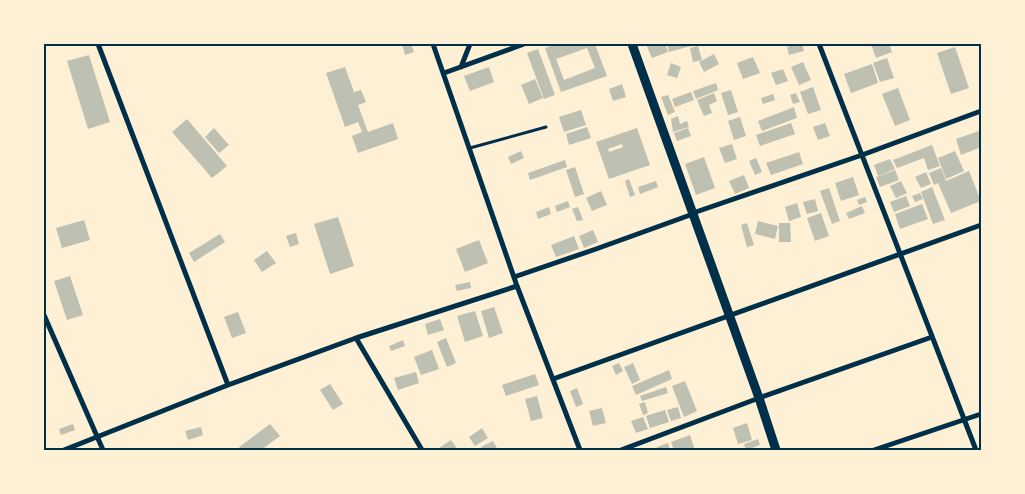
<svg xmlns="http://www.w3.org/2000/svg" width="1025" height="494" font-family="'Titillium Web',sans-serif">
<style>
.building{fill:#bec0b2;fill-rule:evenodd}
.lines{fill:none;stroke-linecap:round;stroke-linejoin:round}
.service{stroke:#003049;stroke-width:3}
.minor{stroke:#003049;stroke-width:5}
.primary{stroke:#003049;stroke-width:9}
.neatline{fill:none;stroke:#003049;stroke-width:2}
</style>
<rect width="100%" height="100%" fill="#fdf0d5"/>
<path class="building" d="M402 44H411L414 52 405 55Z
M557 44H595L607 76 561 92 545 48ZM587 48 595 68 564 80 556 59Z
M646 44H665L668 52 652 58Z
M667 44H691V46L669 52Z
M797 44H802L804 51 789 55 787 47Z
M871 44H889L892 52 876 58Z
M698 46 702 60 693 62 690 48Z
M955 47 969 88 951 94 937 53Z
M538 49 555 95 544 99 527 53Z
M714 54 719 64 704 72 699 62Z
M89 55 110 122 88 129 67 61Z
M753 57 760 73 743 79 737 63Z
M887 58 894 78 880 82 873 63Z
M803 62 811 80 799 85 791 67Z
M671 63 681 67 677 78 667 75Z
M872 64 878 83 851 93 844 74Z
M345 67 354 92 361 90 366 102 358 105 368 132 393 123 398 139 358 153 352 136 362 132 358 122 345 127 326 73Z
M489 67 494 82 470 91 464 76Z
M783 69 788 81 776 85 771 73Z
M535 79 543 98 529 104 521 85Z
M716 83 718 90 696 99 693 91Z
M622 84 626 97 613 101 609 89Z
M813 87 821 110 808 114 800 92Z
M898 88 910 120 895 126 882 94Z
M731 90 738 112 728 115 721 93Z
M691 92 694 100 675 107 672 99Z
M714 93 717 101 709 105 712 113 704 116 697 100Z
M796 93 800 102 793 104 790 95Z
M773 94 775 100 763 104 761 98Z
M668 95 675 112 668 115 661 97Z
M794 107 797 118 762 131 758 121Z
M581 110 586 125 564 132 559 117Z
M678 116 680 124 687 121 689 127 673 132 671 119Z
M740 117 746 136 734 140 728 121Z
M187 119 227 166 212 178 172 132Z
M791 123 795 134 760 146 756 135Z
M825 123 830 136 818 140 813 127Z
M587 127 591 138 569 145 566 134Z
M214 128 229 145 219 153 205 137Z
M637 128 650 165 609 179 596 142ZM622 144 623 147 609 152 608 149Z
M688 128 691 136 677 141 674 133Z
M979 131 981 138V147L961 155 956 139Z
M732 144 737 159 725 163 719 148Z
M932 145 940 166 928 170 924 158 897 168 893 160Z
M521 151 524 158 511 164 508 157Z
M955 151 964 171 946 179 938 158Z
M799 152 803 164 771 175 766 163Z
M704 157 715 188 696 195 685 164Z
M756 158 762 172 755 175 749 161Z
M890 159 895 169 878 176 874 165Z
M565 160 567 167 530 180 528 173Z
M575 167 584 194 575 197 566 170Z
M941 168 946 181 969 171 981 201 951 213 938 183 934 185 929 173Z
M895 170 899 180 880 187 876 177Z
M926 172 931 184 921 188 915 177Z
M744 175 749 188 735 194 729 181Z
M853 177 859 195 841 201 835 183Z
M629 179 635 195 630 197 625 181Z
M656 181 658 187 640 194 638 187Z
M901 181 907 193 896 198 890 186Z
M932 187 945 220 933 224 921 192Z
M829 188 840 221 832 224 820 191Z
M601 191 607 205 592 211 586 198Z
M920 193 923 199 915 202 912 196Z
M906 196 910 206 894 212 890 202Z
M865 197 867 202 859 205 857 200Z
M815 199 818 211 807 214 803 202Z
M568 201 570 207 557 212 555 206Z
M797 203 801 217 789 221 785 207Z
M922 204 928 219 900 229 895 214Z
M862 206 865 213 849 219 846 213Z
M549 207 551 214 538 219 536 212Z
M578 207 583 220 577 221 572 209Z
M821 213 829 236 815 241 807 218Z
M338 217 354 266 330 274 314 224Z
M84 220 90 240 62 248 56 228Z
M758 221 778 226 775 239 755 234Z
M747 223 754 245 747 247 741 225Z
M779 223H790L791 242H779Z
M593 230 598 242 584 248 579 236Z
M296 233 299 244 290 247 286 236Z
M220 234 225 242 194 262 189 253Z
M574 236 579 249 556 257 551 245Z
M479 240 488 263 465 272 456 249Z
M267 251 276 263 262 272 254 260Z
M70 276 83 315 67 320 54 281Z
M470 282 471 288 457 291 455 285Z
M494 307 503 333 489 338 481 311Z
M475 311 483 336 465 342 457 316Z
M238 312 246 333 232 338 224 317Z
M440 319 444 330 428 335 425 324Z
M446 338 456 363 447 367 437 342Z
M403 340 405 346 391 351 389 346Z
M432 350 439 369 421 375 414 357Z
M619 363 623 371 616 375 612 366Z
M633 363 640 380 632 384 624 367Z
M669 370 672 379 636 395 632 386Z
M416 372 419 383 398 390 394 378Z
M535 374 539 385 506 396 502 385Z
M685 381 697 411 684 417 672 386Z
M330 384 343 404 333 410 320 390Z
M666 387 668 393 642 401 640 396Z
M577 388 583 404 576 407 570 391Z
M537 396 543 418 531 421 525 399Z
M645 402 648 413 643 415 639 404Z
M678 407 681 418 671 421 667 410Z
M602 408 606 423 593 426 589 411Z
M665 410 669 422 650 428 646 416Z
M643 417 648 429 636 433 631 421Z
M747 423 752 440 738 444 733 428Z
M73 424 75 430 61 435 59 429Z
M270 424 280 436 261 450H242L239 447Z
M201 427 203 435 188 440 185 431Z
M482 428 488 438 475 446 469 437Z
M690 435 695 450H674L671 442Z
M758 439 760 445 746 450 744 444Z
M451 440 458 450H436Z
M493 441 498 450H483L481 447Z
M668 443 670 450H658L657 447Z"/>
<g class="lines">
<path class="service" d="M470 148 546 127"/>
<path class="minor" d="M98 44 228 385
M433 44 517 286 580 450
M819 44 976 450
M461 67 470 44
M444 73 524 44
M693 213 862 155 981 111
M514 277 596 249 693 214
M44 315 103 450
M356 338 422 450
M553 379 981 225
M64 450 228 385 356 338 517 286
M621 450 759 398 932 337
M874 450 981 414"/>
<path class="primary" d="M632 44 759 398 776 450"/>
</g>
<rect width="1025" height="494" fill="none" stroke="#fdf0d5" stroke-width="90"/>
<rect x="45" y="45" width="935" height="404" class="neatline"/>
</svg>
